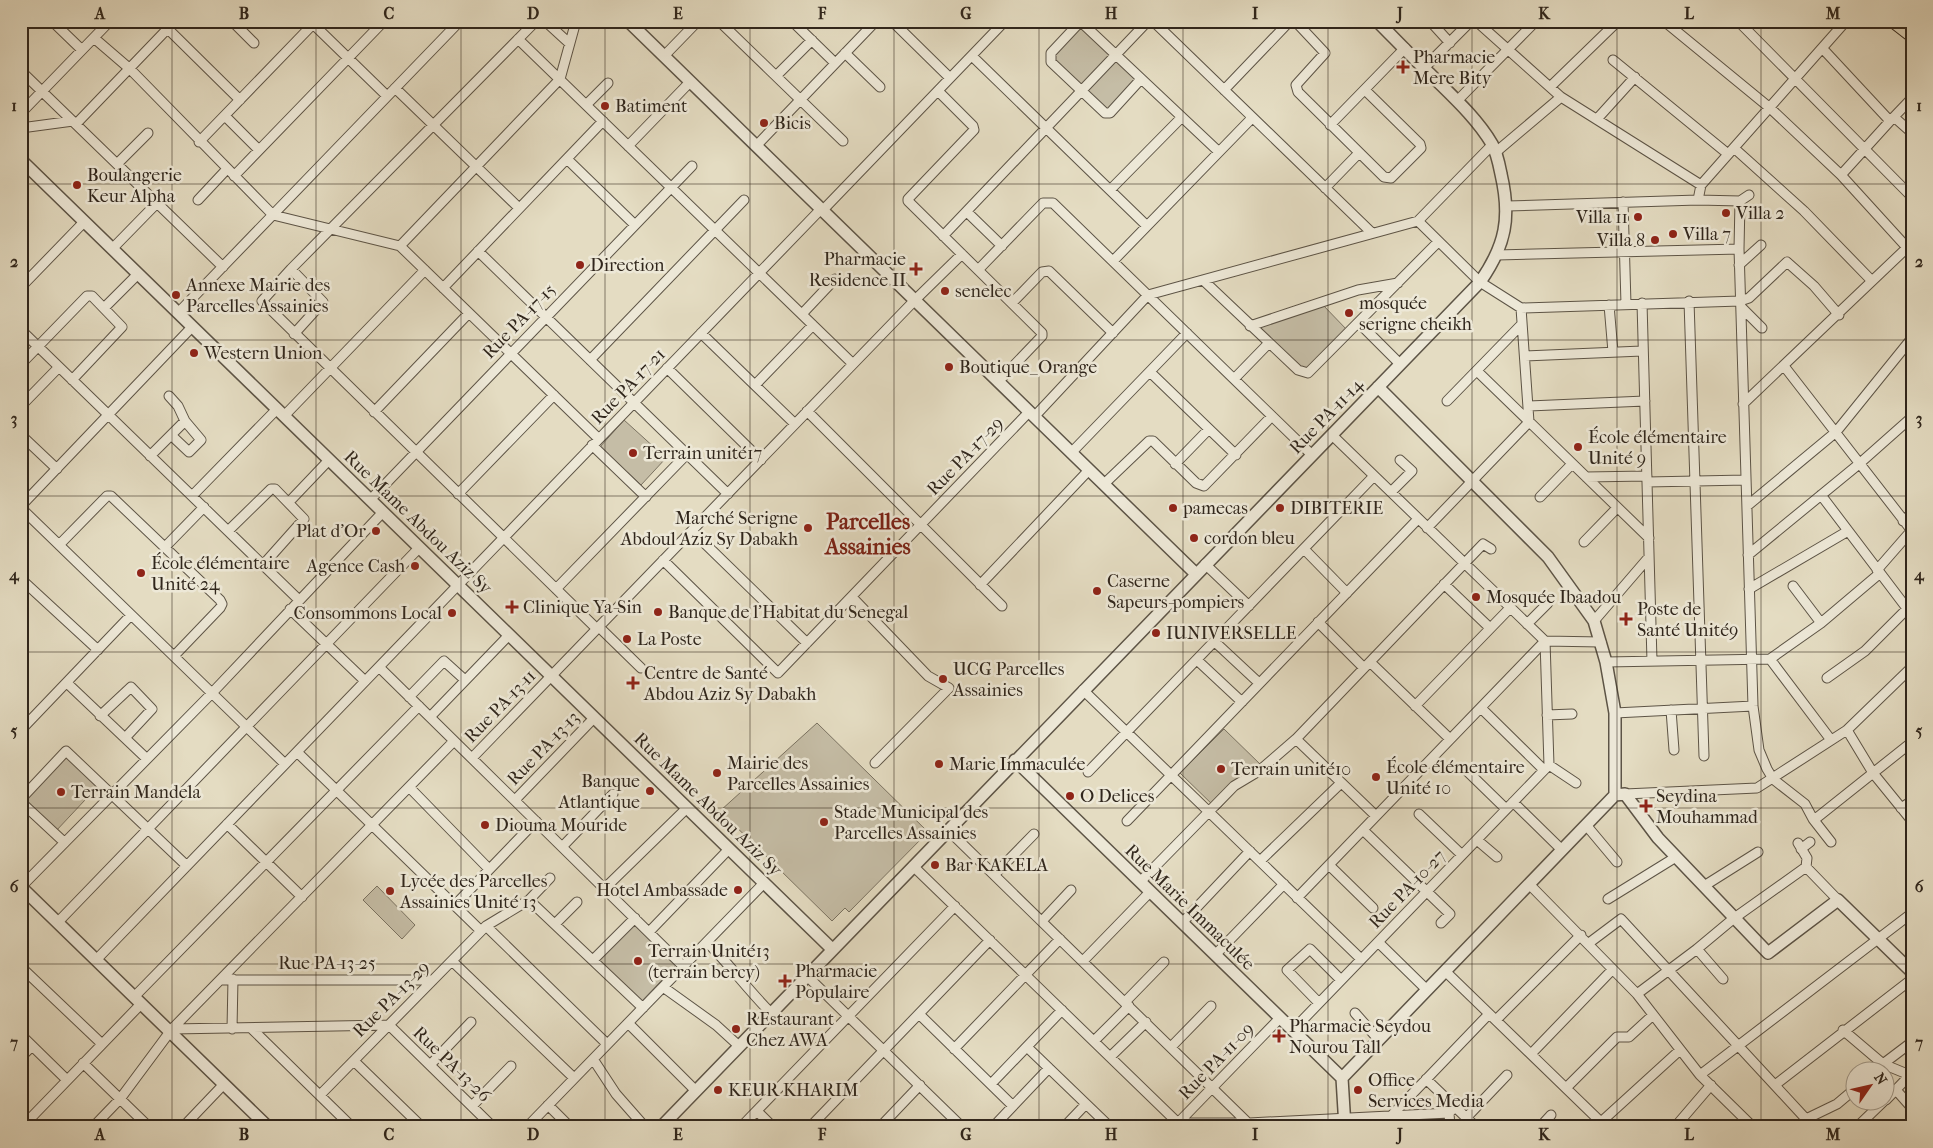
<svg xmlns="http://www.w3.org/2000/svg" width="1933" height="1148" font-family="'IM FELL French Canon',serif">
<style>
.green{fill:#c5bda6;stroke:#7a7261}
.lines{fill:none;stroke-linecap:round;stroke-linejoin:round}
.minor-casing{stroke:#5d5446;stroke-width:11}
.tertiary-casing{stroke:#5d5446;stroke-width:14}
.primary-casing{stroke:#30261c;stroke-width:16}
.minor{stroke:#ede8d7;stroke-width:9}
.tertiary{stroke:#ede8d7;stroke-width:11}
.primary{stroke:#e4dcc2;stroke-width:14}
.grid{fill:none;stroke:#30261c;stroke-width:1;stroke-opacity:0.55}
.poi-dot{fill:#8f2418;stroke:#ede8d7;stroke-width:2}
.labels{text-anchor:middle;stroke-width:5;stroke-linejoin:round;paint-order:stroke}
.poi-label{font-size:18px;fill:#30261c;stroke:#ede8d7;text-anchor:start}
.street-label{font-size:18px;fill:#30261c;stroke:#ede8d7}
.district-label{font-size:22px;font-weight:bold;fill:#7a1f14;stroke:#ede8d7}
.neatline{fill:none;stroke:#30261c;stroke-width:2}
.grid-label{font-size:16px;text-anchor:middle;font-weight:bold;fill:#30261c}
</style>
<rect width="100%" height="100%" fill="#e4dcc2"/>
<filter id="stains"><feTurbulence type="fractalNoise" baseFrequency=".004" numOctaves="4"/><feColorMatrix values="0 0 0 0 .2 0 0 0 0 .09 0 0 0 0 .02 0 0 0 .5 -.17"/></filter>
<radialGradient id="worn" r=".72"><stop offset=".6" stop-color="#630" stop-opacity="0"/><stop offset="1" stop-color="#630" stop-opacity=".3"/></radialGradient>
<path class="green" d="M1081 25 1141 83 1110 115 1051 57Z
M1322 304 1348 331 1306 371 1256 326Z
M624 420 666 458 641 485 600 447Z
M817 723 928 832 849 912 845 908 832 921 720 811Z
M1224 729 1261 765 1218 810 1180 773Z
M68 754 100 784 55 832 23 801Z
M377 886 415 925 402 939 363 900Z
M634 921 678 963 641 1002 597 959Z"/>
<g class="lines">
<g class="minor-casing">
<path id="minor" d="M52 21 82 50
M232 21 254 43
M310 21 387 96
M536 21 291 269 262 301 597 629
M545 21 569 43
M719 21 843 141
M792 21 835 63
M892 21 950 78
M1081 21 1051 53V62L1105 113H1110L1141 79
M1153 21 1372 233
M1295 21 1325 53 1296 85 1298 92 1384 177 1391 178 1421 148 1420 144 1365 90
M1430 21 1450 43
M1476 21 1561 97 1701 185 1698 200
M1664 21 1770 108 1841 175 1912 253
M1738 21 1912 197
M1081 22 1219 152
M168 29 240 100
M94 38 130 69 273 215 400 246 599 439
M518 39 853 364
M1823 49 1890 121 1841 175
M845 53 880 87
M664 56 698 21
M972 56 1147 226
M1613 60 1728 154
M1424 68 1471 21
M21 71 223 267
M776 76 812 40
M1550 87 1618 21
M395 88 519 208
M1224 90 1290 21
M938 91 973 126 974 130 908 199V201L1042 333V336L998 382
M1457 101 1536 21
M586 105 608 83
M21 113 110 21
M225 116 259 150
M1894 117 1912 133
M1597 119 1635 77
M1890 121 1912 98
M76 124 175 21
M1330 125 1405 48
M21 128 73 121
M199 142 316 21
M628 146 690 82
M756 146 876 21
M1734 148 1804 211 1872 281
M1496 152 1561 97
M567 159 635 225
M117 164 148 133
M234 176 384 21
M1701 185 1846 21
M1325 188 1359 153
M1110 190 1182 117
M198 200 227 169
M1740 201 1739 249 1753 706 1759 750 1767 769 1773 779 1805 804 1813 819 1831 842
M1623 202 1626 304
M1507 206 1698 200 1740 201 1749 195
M823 210 1005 21
M967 212 1002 246
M1418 221 1480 282 1521 308 1740 301 1749 298 1787 262 1814 286 1839 315
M943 236 1148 21
M400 246 560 79 576 21
M112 249 157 203
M478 251 728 494
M1497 255 1739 249
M1113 261 1252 118
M1739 265 1761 245
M291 269 323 302 294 334
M978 270 1043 203H1053L1312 455
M21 271 29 278
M1203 280 1298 370 1308 373 1438 242
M21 287 84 222
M443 288 603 121
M1689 301 1704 756
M1012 303 1042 272 1049 271 1113 333
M1642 303 1652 661
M1609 305 1613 352
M1741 307 1762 328
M104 308 138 274
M178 313 460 21
M802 314 835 279
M1360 324 1400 364
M1250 326 1358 290 1398 283
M21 330 299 600
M701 333 795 424
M1525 356 1642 351
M590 360 744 200
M21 364 87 296H92L122 327 72 380
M1784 366 1912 531
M667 368 761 460
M1477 371 1649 538
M1150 372 1236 455
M1234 379 1268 344
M755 385 813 325
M169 396 178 406 185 421 201 440 189 452 171 435
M1447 401 1522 324
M1743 404 1912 243
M21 406 59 367
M1529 406 1645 401
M807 411 1002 606
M374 412 469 313
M284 416 425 270
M1034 417 1148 295 1418 221 1492 145
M21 435 57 469
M1332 435 1545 641 1601 642
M592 445 646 497
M1071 453 1187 333
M150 456 185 421
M1175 464 1209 429
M1586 477 1647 476
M1647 482 1746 480
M1104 484 1149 441H1153L1196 483 1204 486 1272 416
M1391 492 1412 471 1400 460
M458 494 554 395
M1821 495 1912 615
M192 496 277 409
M1540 497 1572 464
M370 500 692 166
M289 502 329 460
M21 506 192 327
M1747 506 1836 432 1912 338
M21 508 285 764
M1903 521 1912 513
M1427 528 1529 422 1521 308
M228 531 271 489H275L304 519 263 565
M692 531 807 643
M1584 542 1617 508
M59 545 107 496H111L220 600 222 604 220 608 174 656
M165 547 204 507
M1304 549 1347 593
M1748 555 1859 464 1912 417
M663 560 778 673 1029 412
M1205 564 1249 606
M1877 570 1911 531
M21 579 98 650
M1444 584 1490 628
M980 585 1089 470
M1793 586 1821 623
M556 589 687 454
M1749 589 1848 531
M852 597 928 676 949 688 875 763
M290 609 365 681
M1594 621 1649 557
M1318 622 1364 668
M1527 624 1548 603
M599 627 641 668
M1215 642 1259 683
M21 646V654
M1770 659 1831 740
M1197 660 1242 702
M1370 662 1450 739
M1606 662 1770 659 1821 623 1879 574
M379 667 683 966
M1827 678 1865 651 1907 609
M67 683 147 759
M1083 690 1361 959
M409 697 444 661 465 680
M1415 706 1510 608
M1481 708 1544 770
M1671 710 1674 750
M1615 713 1753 706
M1547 715 1572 714
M100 716 131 687 152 709 125 738
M430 717 509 635
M21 730 131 615
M1847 730 1873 773 1912 821
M1296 739 1376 816
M297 752 481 931
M472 758 915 300 962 254
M1549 765 1576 783
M1467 771 1506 809
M1088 772 1374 476
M409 787 489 869
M1625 794 1757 788 1847 730 1912 667
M21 799 66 751 187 866
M515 800 594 718
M21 802 64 842
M1513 802 1562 850
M1901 808 1912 801
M1419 814 1462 855
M1814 820 1912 742
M1127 821 1418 519
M227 824 302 897
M1586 825 1617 862
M948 830 1249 1124
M1363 830 1450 914 1441 923
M1477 840 1497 857
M562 847 613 794
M1801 849 1810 842
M1260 861 1341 783
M1329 865 1373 908
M913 866 1178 1123H1249L1449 1113
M1806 867 1838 900
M994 875 1034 834
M1140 882 1234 786 1259 771 1296 739 1483 544 1491 549
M1529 884 1637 994 1700 1075 1753 1127
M1704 886 1758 852
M21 887 212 693 383 512
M604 889 687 808
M1297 898 1545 641
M1608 899 1676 857
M529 900 643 1008
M455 905 536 821
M1042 921 1071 890
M58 922 419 548
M1182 923 1250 851
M555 924 577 902
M486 926 607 1044
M649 932 729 849
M707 942C730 965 748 990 771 1013
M1378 942 1427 990
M1589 943 1621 919 1806 1119 1837 1104 1856 1088
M1697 949 1723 979
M1215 955 1284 884
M96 960 821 209
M593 960 635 918
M452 961 574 1078
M1083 961 1150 892
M21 967 102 1044
M1445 971 1606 1127
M807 976 962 1127
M220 980H433
M663 987 716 1025 739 1046
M1637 994 1697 949 1733 919 1806 867 1807 858 1798 843
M134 997 419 706
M1125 1002 1164 962
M1319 1003 1287 970 1310 949 1341 980
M1355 1013 1379 1040
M919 1014 1013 1106
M1496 1020 1581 935
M628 1023 696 1091
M251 1028 352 1127
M172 1029 389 1025 493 1127
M232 1029 233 979
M1293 1030 1549 765 1545 641
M1843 1030 1883 1064 1912 1076
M21 1035 67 1080
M1094 1041 1129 1006
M1027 1047 1110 1127
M1171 1047 1211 1006
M954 1049 1060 939
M1531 1054 1612 970
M21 1057 32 1046
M1110 1057 1146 1022
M593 1059 616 1094 645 1127
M354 1061 422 1127
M83 1063 149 1127
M430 1065 471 1022
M1875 1070 1912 1042
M1700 1075 1912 913
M1426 1079 1476 1127
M991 1084 1062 1010
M1775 1085 1912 979
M1566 1088 1617 1037H1629L1653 1015
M1896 1090 1912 1108
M320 1095 486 926 529 900 550 878
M1886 1100 1910 1075
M548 1105 570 1127
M472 1106 511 1066
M757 1111 773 1127
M1391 1116 1489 1014
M1466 1118 1507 1075
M1601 1122 1680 1050
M1176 1125 1280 1018
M22 1127 141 1004
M93 1127 120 1099 172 1029 454 741
M183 1127 224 1084
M527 1127 764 883
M741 1127 955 906
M810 1127 990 940
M880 1127 920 1085
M993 1127 1049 1068
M1064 1127 1086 1104
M1450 1127 1449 1113 1452 1110
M1540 1127 1551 1115
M1675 1127 1711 1085
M1857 1127 1885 1100"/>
</g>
<g class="tertiary-casing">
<path id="tertiary" d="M628 21 1195 573
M21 160 832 949
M1378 387 1548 557 1594 621 1606 662 1615 713V795
M1015 760 1342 1078
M21 887 268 1127
M661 1127 1480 282C1506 245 1511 217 1501 174 1499 164 1497 153 1492 144 1476 117 1451 95 1429 73 1411 56 1394 38 1377 21
M1345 1127 1342 1078 1615 795 1625 794 1658 838 1768 953 1838 900 1912 972"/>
</g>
<g class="primary-casing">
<path id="primary" d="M1894 21 1912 35"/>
</g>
<use href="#minor" class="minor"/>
<use href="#tertiary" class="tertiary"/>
<use href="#primary" class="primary"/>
</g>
<path class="grid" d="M172 21V1127M316 21V1127M461 21V1127M605 21V1127M750 21V1127M894 21V1127M1039 21V1127M1183 21V1127M1328 21V1127M1472 21V1127M1617 21V1127M1761 21V1127M21 184H1912M21 340H1912M21 496H1912M21 652H1912M21 808H1912M21 964H1912"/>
<g class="poi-dot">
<path d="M1400.5 59.5h5v5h5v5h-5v5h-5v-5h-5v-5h5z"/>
<circle cx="605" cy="106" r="5"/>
<circle cx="764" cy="123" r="5"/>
<circle cx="77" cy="185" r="5"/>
<circle cx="1726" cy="213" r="5"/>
<circle cx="1638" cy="217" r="5"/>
<circle cx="1673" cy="234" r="5"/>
<circle cx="1655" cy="240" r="5"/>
<circle cx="580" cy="265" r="5"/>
<path d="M913.5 261.5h5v5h5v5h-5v5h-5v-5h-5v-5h5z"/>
<circle cx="945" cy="291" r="5"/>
<circle cx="176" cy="295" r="5"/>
<circle cx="1349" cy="313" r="5"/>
<circle cx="194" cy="353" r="5"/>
<circle cx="949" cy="367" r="5"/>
<circle cx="1578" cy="447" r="5"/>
<circle cx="633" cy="453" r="5"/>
<circle cx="1173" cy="508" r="5"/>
<circle cx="1280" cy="508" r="5"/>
<circle cx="808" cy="528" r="5"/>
<circle cx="376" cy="531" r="5"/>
<circle cx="1194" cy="538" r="5"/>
<circle cx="415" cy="566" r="5"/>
<circle cx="141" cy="573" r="5"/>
<circle cx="1097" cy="591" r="5"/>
<circle cx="1476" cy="597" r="5"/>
<path d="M509.5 599.5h5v5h5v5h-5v5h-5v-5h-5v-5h5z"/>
<circle cx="658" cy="612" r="5"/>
<circle cx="452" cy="613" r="5"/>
<path d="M1623.5 611.5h5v5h5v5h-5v5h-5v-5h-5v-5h5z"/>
<circle cx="1156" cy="633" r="5"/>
<circle cx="627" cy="639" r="5"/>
<circle cx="943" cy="679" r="5"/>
<path d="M630.5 675.5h5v5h5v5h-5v5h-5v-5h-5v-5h5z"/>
<circle cx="939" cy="764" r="5"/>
<circle cx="1221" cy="769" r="5"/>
<circle cx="717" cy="773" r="5"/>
<circle cx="1376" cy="777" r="5"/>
<circle cx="650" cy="791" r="5"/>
<circle cx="61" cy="792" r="5"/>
<circle cx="1070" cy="796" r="5"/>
<path d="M1643.5 798.5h5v5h5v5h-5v5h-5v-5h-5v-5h5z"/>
<circle cx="824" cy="822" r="5"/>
<circle cx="485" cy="825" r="5"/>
<circle cx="935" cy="865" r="5"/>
<circle cx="738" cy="890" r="5"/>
<circle cx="390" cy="891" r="5"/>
<circle cx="638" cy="961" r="5"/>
<path d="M782.5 973.5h5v5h5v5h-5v5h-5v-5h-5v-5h5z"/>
<circle cx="736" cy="1029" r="5"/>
<path d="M1276.5 1028.5h5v5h5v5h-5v5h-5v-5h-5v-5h5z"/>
<circle cx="718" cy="1090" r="5"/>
<circle cx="1358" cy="1090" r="5"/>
</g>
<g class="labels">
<g class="poi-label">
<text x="1413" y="63">Pharmacie<tspan x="1413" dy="21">Mere Bity</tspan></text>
<text x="615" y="112">Batiment</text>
<text x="774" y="129">Bicis</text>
<text x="87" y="181">Boulangerie<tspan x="87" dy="21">Keur Alpha</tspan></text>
<text x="1736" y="219">Villa 2</text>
<text x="1628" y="223" text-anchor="end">Villa 11</text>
<text x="1683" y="240">Villa 7</text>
<text x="1645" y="246" text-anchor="end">Villa 8</text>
<text x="906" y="265" text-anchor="end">Pharmacie<tspan x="906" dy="21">Residence II</tspan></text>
<text x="590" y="271">Direction</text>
<text x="186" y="291">Annexe Mairie des<tspan x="186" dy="21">Parcelles Assainies</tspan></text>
<text x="955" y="297">senelec</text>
<text x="1359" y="309">mosquée<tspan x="1359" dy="21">serigne cheikh</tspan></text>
<text x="204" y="359">Western Union</text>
<text x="959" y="373">Boutique_Orange</text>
<text x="1588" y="443">École élémentaire<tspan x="1588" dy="21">Unité 9</tspan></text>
<text x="643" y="459">Terrain unité17</text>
<text x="1183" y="514">pamecas</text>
<text x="1290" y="514">DIBITERIE</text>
<text x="798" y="524" text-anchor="end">Marché Serigne<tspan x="798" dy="21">Abdoul Aziz Sy Dabakh</tspan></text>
<text x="366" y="537" text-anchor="end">Plat d'Or</text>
<text x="1204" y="544">cordon bleu</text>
<text x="151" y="569">École élémentaire<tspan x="151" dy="21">Unité 24</tspan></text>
<text x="405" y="572" text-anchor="end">Agence Cash</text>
<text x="1107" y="587">Caserne<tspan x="1107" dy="21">Sapeurs-pompiers</tspan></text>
<text x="1486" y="603">Mosquée Ibaadou</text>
<text x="523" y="613">Clinique Ya-Sin</text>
<text x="1637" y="615">Poste de<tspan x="1637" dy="21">Santé Unité9</tspan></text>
<text x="668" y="618">Banque de l'Habitat du Senegal</text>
<text x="442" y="619" text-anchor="end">Consommons Local</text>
<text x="1166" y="639">IUNIVERSELLE</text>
<text x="637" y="645">La Poste</text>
<text x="953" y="675">UCG Parcelles<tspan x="953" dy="21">Assainies</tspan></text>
<text x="644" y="679">Centre de Santé<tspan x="644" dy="21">Abdou Aziz Sy Dabakh</tspan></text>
<text x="727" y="769">Mairie des<tspan x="727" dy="21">Parcelles Assainies</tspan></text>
<text x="949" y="770">Marie Immaculée</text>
<text x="1386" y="773">École élémentaire<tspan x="1386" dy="21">Unité 10</tspan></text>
<text x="1231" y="775">Terrain unité10</text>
<text x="640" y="787" text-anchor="end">Banque<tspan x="640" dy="21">Atlantique</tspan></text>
<text x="71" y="798">Terrain Mandela</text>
<text x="1080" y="802">O Delices</text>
<text x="1656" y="802">Seydina<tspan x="1656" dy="21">Mouhammad</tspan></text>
<text x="834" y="818">Stade Municipal des<tspan x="834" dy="21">Parcelles Assainies</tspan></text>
<text x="495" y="831">Diouma Mouride</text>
<text x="945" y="871">Bar KAKELA</text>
<text x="400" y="887">Lycée des Parcelles<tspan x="400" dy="21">Assainies Unité 13</tspan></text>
<text x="728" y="896" text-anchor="end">Hotel Ambassade</text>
<text x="648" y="957">Terrain Unité13<tspan x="648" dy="21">(terrain bercy)</tspan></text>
<text x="795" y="977">Pharmacie<tspan x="795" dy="21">Populaire</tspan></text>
<text x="746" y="1025">REstaurant<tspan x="746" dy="21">Chez AWA</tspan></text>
<text x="1289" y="1032">Pharmacie Seydou<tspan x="1289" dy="21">Nourou Tall</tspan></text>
<text x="1368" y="1086">Office<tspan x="1368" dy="21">Services Media</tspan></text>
<text x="728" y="1096">KEUR KHARIM</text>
</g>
<g class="street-label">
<text transform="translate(519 321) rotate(-46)" y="6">Rue PA-17-15</text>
<text transform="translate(628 386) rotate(-46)" y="6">Rue PA-17-21</text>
<text transform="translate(1326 416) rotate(-46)" y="6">Rue PA-11-14</text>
<text transform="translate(965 456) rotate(-46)" y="6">Rue PA-17-29</text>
<text transform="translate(418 522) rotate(44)" y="6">Rue Mame Abdou Aziz Sy</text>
<text transform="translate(500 706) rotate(-46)" y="6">Rue PA-13-11</text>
<text transform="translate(543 748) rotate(-46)" y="6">Rue PA-13-13</text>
<text transform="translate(708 804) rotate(44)" y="6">Rue Mame Abdou Aziz Sy</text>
<text transform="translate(1407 889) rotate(-46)" y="6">Rue PA-10-27</text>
<text transform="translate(1190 907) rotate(44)" y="6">Rue Marie Immaculée</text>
<text x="327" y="969">Rue PA-13-25</text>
<text transform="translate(391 999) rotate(-45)" y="6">Rue PA-13-29</text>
<text transform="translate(1216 1061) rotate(-46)" y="6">Rue PA-11-09</text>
<text transform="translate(452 1064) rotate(44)" y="6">Rue PA-13-26</text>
</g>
<g class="district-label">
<text x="868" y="529">Parcelles<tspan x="868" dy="25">Assainies</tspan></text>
</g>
</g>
<rect width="1933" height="1148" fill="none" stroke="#e4dcc2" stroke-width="55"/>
<g transform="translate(1870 1086) rotate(56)"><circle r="24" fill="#ede8d7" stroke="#a19a8c"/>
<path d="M0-4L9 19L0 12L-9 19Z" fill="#8f2418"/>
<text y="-8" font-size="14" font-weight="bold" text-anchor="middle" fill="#30261c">N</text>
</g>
<rect x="28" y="28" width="1878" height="1092" class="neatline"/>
<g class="grid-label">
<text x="100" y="19">A</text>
<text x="244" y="19">B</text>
<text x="389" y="19">C</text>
<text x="533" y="19">D</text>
<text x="678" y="19">E</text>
<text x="822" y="19">F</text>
<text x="966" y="19">G</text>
<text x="1111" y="19">H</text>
<text x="1255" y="19">I</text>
<text x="1400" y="19">J</text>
<text x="1544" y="19">K</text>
<text x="1689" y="19">L</text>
<text x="1833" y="19">M</text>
<text x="14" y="111">1</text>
<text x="1919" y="111">1</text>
<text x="14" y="267">2</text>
<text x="1919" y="267">2</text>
<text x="14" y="424">3</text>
<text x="1919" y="424">3</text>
<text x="14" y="580">4</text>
<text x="1919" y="580">4</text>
<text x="14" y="736">5</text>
<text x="1919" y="736">5</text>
<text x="14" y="892">6</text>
<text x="1919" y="892">6</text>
<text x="14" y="1048">7</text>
<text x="1919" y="1048">7</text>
<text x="100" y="1140">A</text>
<text x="244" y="1140">B</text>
<text x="389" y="1140">C</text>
<text x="533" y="1140">D</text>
<text x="678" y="1140">E</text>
<text x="822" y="1140">F</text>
<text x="966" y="1140">G</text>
<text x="1111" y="1140">H</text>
<text x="1255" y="1140">I</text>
<text x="1400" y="1140">J</text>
<text x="1544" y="1140">K</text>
<text x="1689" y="1140">L</text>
<text x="1833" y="1140">M</text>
</g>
<rect width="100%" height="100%" filter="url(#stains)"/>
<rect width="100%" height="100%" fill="url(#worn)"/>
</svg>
